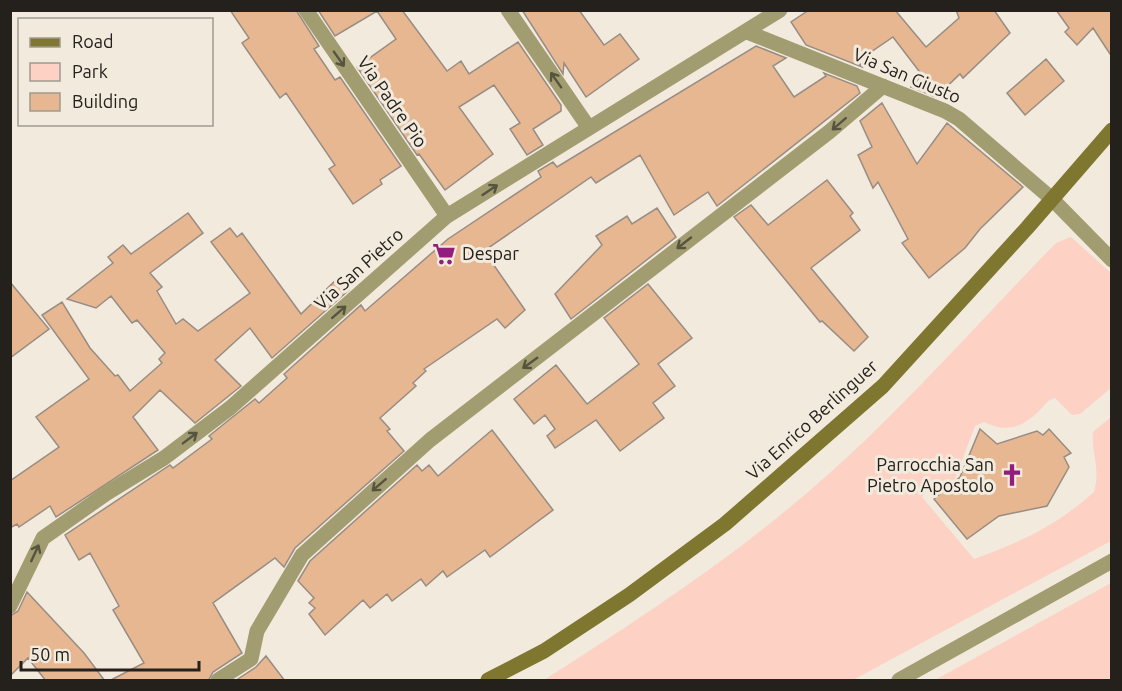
<svg xmlns="http://www.w3.org/2000/svg" width="1122" height="691" font-family="Ubuntu,sans-serif">
<style>
.green{fill:#fdd1c3}
.building{fill:#e6b791;stroke:#988c83;stroke-width:1.5}
.lines{fill:none;stroke-linecap:round;stroke-linejoin:round}
.minor{stroke:#a29d71;stroke-width:15}
.secondary{stroke:#7f7630;stroke-width:15}
.oneway{stroke:#56533e}
.labels{text-anchor:middle;stroke-width:6;stroke-linejoin:round;paint-order:stroke}
.street-label{font-size:18px;fill:#24211c;stroke:#f2eadd}
.poi-label{font-size:18px;fill:#24211c;stroke:#f2eadd;text-anchor:start}
</style>
<rect width="100%" height="100%" fill="#f2eadd"/>
<path class="green" d="M1071 237 1111 273V388L1080 414 1072 415 1055 398C1045 401 1044 407 1037 413 1020 429 1004 432 984 422L975 426 955 479 926 491 922 497 974 559C1021 542 1056 526 1094 492 1101 468 1091 454 1093 432L1111 417V541L853 680H544C628 626 712 572 789 508 886 429 969 332 1056 243Z
M1111 583V680H935Z"/>
<path class="building" d="M230 10H296L319 46 314 49 335 80 340 77 401 166 380 180 382 184 353 204 329 169 335 165 286 93 280 98 242 43 249 38Z
M318 10H402L447 71 461 61 469 74 518 42 561 105V111L533 129 543 145 527 155 510 129 520 123 494 85 459 107 493 154 445 190 419 154 417 155 357 67 396 39 377 11 335 36Z
M522 10H579L604 45 620 34 639 59 586 97 564 63 563 74Z
M809 10H895L926 47 959 18 956 10H994L1010 33 963 78 960 74 936 97 911 87 922 75 893 37 858 61 862 67 806 45 791 22Z
M1056 10H1112V57L1093 28 1077 45 1065 32 1069 28Z
M756 46 786 58 773 66 794 97 826 76 824 73 857 86 860 93 717 206 708 192 674 215 640 155 596 183 591 177 484 251 525 310 505 328 497 319 424 369 426 371 413 383 416 386 380 418 390 429 387 431 404 451 295 548 284 567 275 558 213 603 242 653 213 672 208 681H109L144 663 113 610 119 606 90 553 79 560 65 535 170 465 173 468 212 439 209 436 255 399 259 403 287 378 284 374 361 305 365 311 448 239 541 177 538 171 553 162 557 167Z
M1046 59 1064 81 1025 115 1007 93Z
M882 103 917 164 947 123 1023 187 980 229 965 248 929 278 902 243 908 239 878 182 873 188 858 155 872 147 860 121Z
M827 180 853 213 850 216 860 230 811 268 868 337 854 351 822 321 820 322 734 217 751 205 768 225Z
M657 208 676 237 571 319 555 294 602 245 596 236 627 216 632 224Z
M188 213 203 233 150 273 162 287 157 291 176 324 183 319 198 331 250 293 211 242 230 228 237 237 242 233 301 314 339 277 349 290 272 358 250 328 215 360 241 386 195 423 160 390 133 417 158 450 56 517 50 506 19 527 17 524 10 528V481L59 447 36 417 89 379 42 315 62 302 90 348 115 376 118 375 130 391 162 363 159 359 165 353 137 320 132 323 111 296 96 308 67 299 113 263 108 257 123 245 131 254Z
M10 282 49 329 10 358Z
M648 284 692 338 658 364 675 386 653 403 664 418 620 451 596 420 555 448 547 436 555 429 545 415 534 424 514 399 556 365 587 404 639 364 604 318Z
M980 429 997 444 1037 431 1043 435 1049 429 1071 453 1064 457 1069 467 1047 506 999 516 967 539 934 499 960 477Z
M492 430 553 510 490 557 485 550 447 577 443 571 426 586 421 579 392 601 387 594 370 608 363 600 325 635 309 614 315 608 309 603 314 598 298 581 310 561 417 465 422 471 429 465 438 476Z
M27 592 84 653 105 681H46L28 658 10 676V616L18 611Z
M266 656 285 681H235L256 667Z"/>
<g class="lines">
<path class="minor" d="M306 10 447 216
M508 10 589 128
M747 32 945 111 959 119 1052 199 1112 260
M10 606 43 538 107 493 164 458 230 408 447 216 780 10
M218 680 251 659 257 631 302 555 430 440 829 132 883 86
M899 680 1112 561"/>
<path class="secondary" d="M488 680 544 651 629 595 725 524 883 386 1027 228 1112 130"/>
</g>
<defs><path id="oneway-shaft" d="M-6 0H5M1.5-3L5.5 0L1.5 3" fill="none" stroke-width="1.6" stroke-linecap="round" stroke-linejoin="round" transform="scale(1.5)"/></defs>
<g class="oneway">
<use href="#oneway-shaft" transform="translate(339 59) rotate(55)"/>
<use href="#oneway-shaft" transform="translate(556 80) rotate(-125)"/>
<use href="#oneway-shaft" transform="translate(839 124) rotate(139)"/>
<use href="#oneway-shaft" transform="translate(490 190) rotate(-34)"/>
<use href="#oneway-shaft" transform="translate(684 243) rotate(142)"/>
<use href="#oneway-shaft" transform="translate(339 312) rotate(-41)"/>
<use href="#oneway-shaft" transform="translate(530 363) rotate(144)"/>
<use href="#oneway-shaft" transform="translate(190 438) rotate(-37)"/>
<use href="#oneway-shaft" transform="translate(379 485) rotate(139)"/>
<use href="#oneway-shaft" transform="translate(35 553) rotate(-65)"/>
</g>
<defs>
<g id="supermarket-bare" transform="scale(1.8)"><path d="M-6-5.5h2.5l.6 2H6L4.5 2H-2.5L-4.4-4H-6ZM-1.5 3.2a1.3 1.3 0 1 0 .1 0ZM3 3.2a1.3 1.3 0 1 0 .1 0Z" fill="#921d7c" stroke="#f2eadd" stroke-width="2.5" paint-order="stroke"/></g>
<g id="church-bare" transform="scale(1.8)"><path d="M-1.2-6h2.4v3.5h3.3v2.4h-3.3V6h-2.4V-.1h-3.3v-2.4h3.3Z" fill="#921d7c" stroke="#f2eadd" stroke-width="2.5" paint-order="stroke"/></g>
</defs>
<g fill-rule="evenodd">
<use href="#supermarket-bare" x="444" y="254"/>
<use href="#church-bare" x="1012" y="475"/>
</g>
<g class="labels">
<g class="street-label">
<text transform="translate(907 76) rotate(23)" y="6">Via San Giusto</text>
<text transform="translate(392 102) rotate(55)" y="6">Via Padre Pio</text>
<text transform="translate(359 269) rotate(-42)" y="6">Via San Pietro</text>
<text transform="translate(812 420) rotate(-42)" y="6">Via Enrico Berlinguer</text>
</g>
<g class="poi-label">
<text x="462" y="260">Despar</text>
<text x="994" y="471" text-anchor="end">Parrocchia San<tspan x="994" dy="21">Pietro Apostolo</tspan></text>
</g>
</g>
<rect width="1122" height="691" fill="none" stroke="#24211c" stroke-width="24"/>
<rect x="18" y="18" width="195" height="108" fill="#f2eadd" stroke="#a09a90" stroke-width="1.5"/>
<rect x="30" y="38" width="30" height="9" fill="#7f7630" stroke="#a09a90" stroke-width="1.5"/>
<text x="72" y="48" font-size="18" fill="#24211c">Road</text>
<rect x="30" y="63" width="30" height="18" fill="#fdd1c3" stroke="#a09a90" stroke-width="1.5"/>
<text x="72" y="78" font-size="18" fill="#24211c">Park</text>
<rect x="30" y="93" width="30" height="18" fill="#e6b791" stroke="#a09a90" stroke-width="1.5"/>
<text x="72" y="108" font-size="18" fill="#24211c">Building</text>
<path d="M21 661v9h178v-9" fill="none" stroke="#24211c" stroke-width="3"/>
<text x="30" y="661" font-size="18" fill="#24211c" stroke="#f2eadd" stroke-width="4.5" paint-order="stroke">50 m</text>
</svg>
